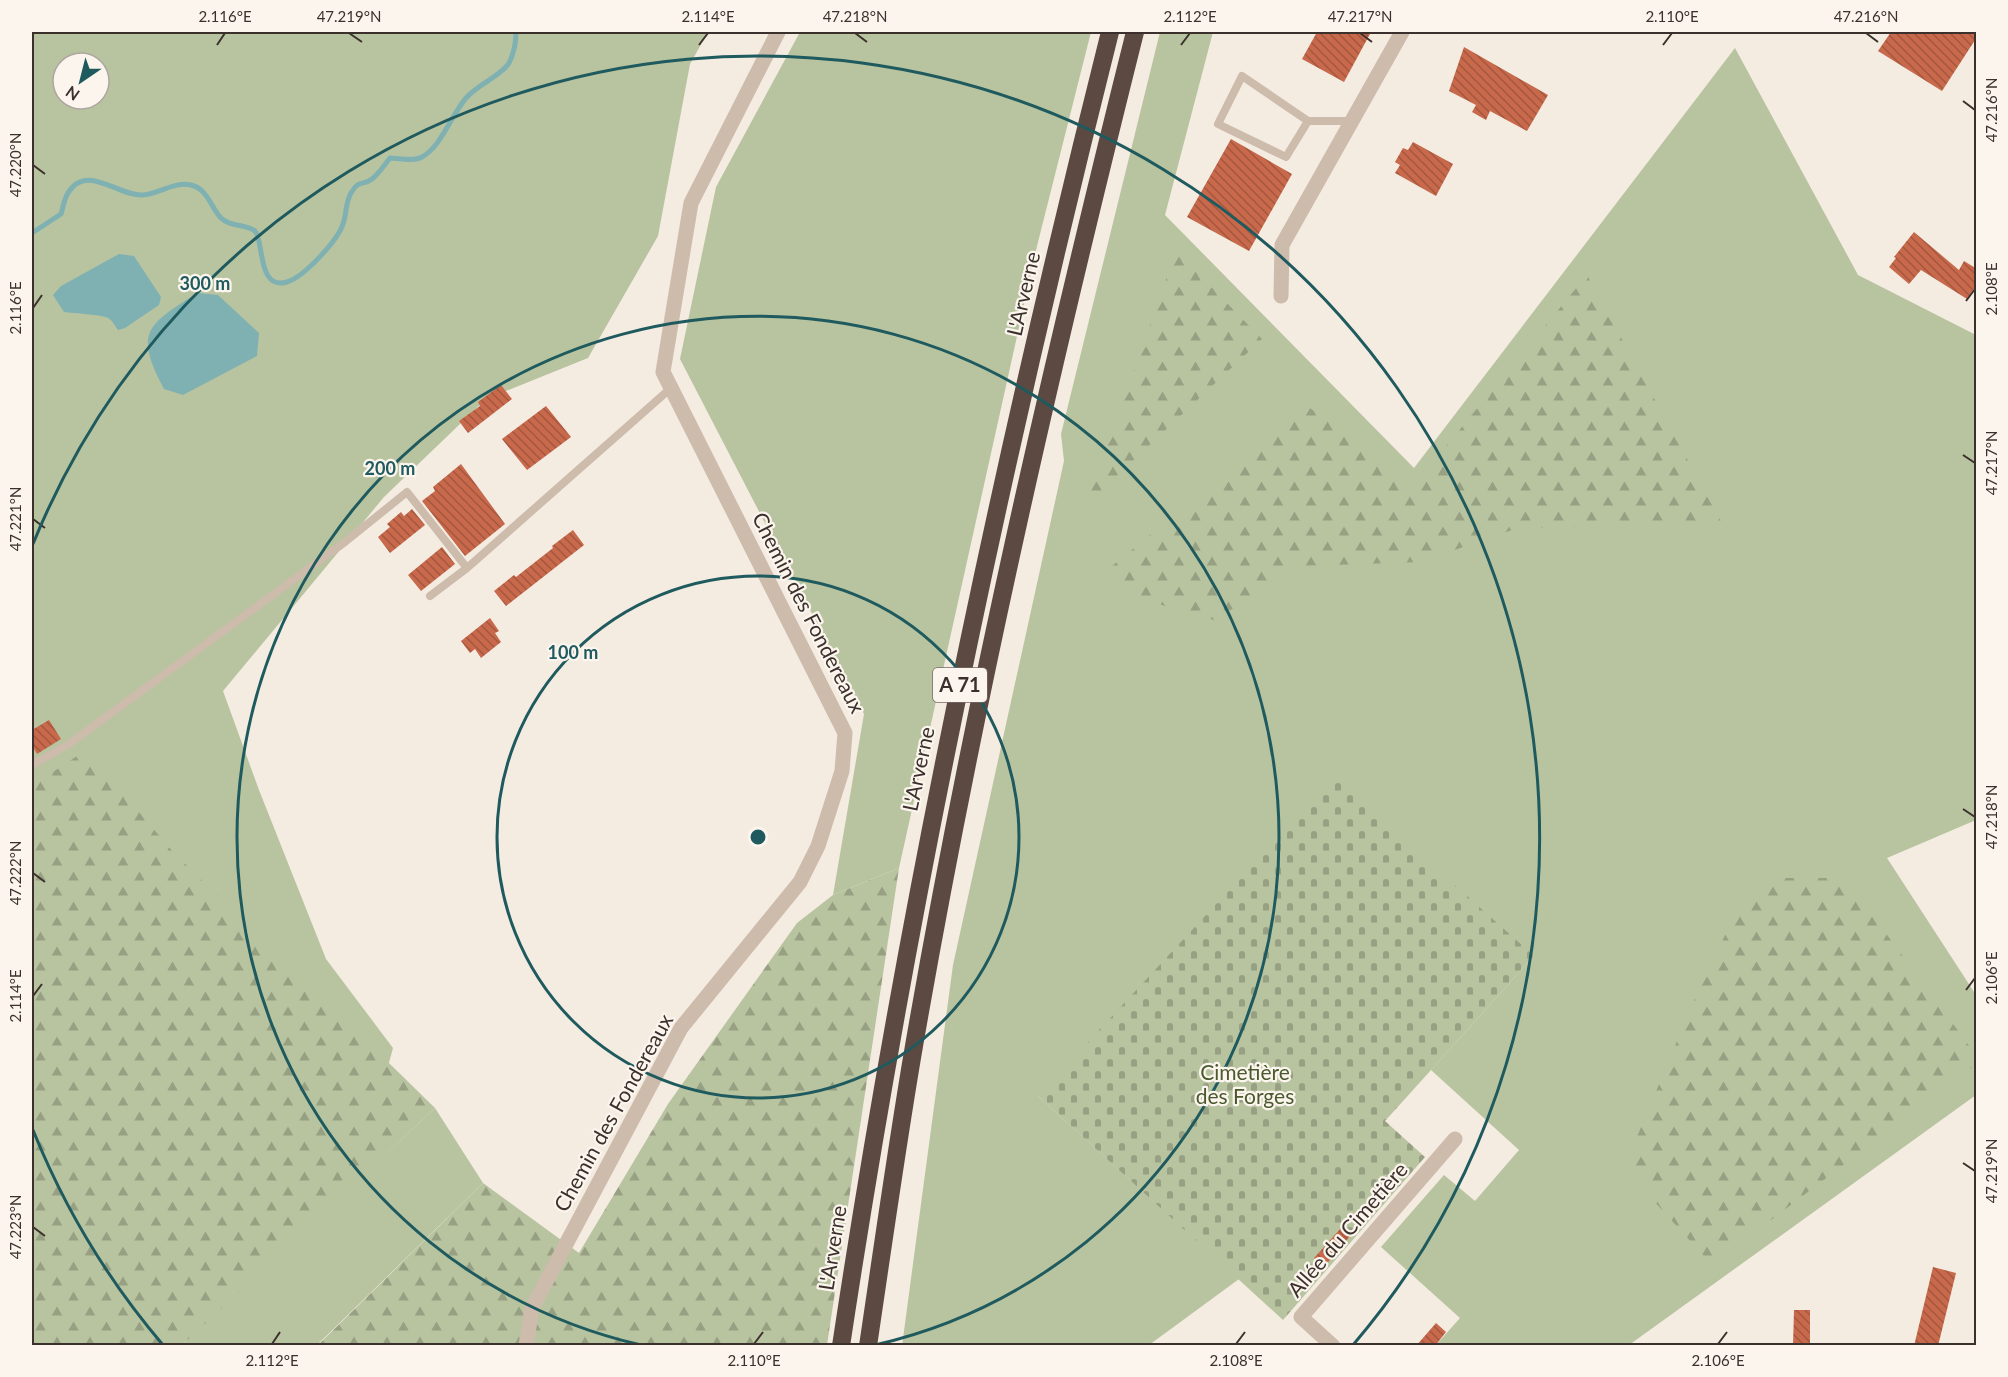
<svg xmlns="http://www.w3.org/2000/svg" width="2008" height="1377" font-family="Lato,sans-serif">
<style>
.grass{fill:#b8c4a0;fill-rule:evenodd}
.forest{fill:url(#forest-firs)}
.cemetery{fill:url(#cemetery-stones)}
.water{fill:#7fb0b2}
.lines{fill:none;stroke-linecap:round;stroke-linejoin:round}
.stream{stroke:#7fb0b2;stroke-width:5}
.building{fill:url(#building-back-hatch)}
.service{stroke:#cdbbac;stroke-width:8}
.minor{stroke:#cdbbac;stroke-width:15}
.motorway{stroke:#5c4a42;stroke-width:18}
.ticks{fill:none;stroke:#3b302b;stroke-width:2}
.ring{fill:none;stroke:#1f5a5e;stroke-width:3}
.labels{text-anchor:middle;stroke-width:4.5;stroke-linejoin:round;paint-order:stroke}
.shield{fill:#fbf5ee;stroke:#756b66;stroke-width:1.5}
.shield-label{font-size:20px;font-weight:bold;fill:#3b302b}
.street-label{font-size:21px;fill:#3b302b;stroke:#fbf5ee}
.park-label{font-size:21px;fill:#4a5a2e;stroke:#fbf5ee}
.centre{fill:#1f5a5e;stroke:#fbf5ee;stroke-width:3}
.ring-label{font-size:18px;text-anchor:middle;font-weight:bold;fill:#1f5a5e;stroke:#fbf5ee;stroke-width:4.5;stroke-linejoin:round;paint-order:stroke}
.neatline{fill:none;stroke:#3b302b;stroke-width:2}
.ticks-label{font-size:15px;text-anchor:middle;fill:#3b302b}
</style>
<defs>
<pattern id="forest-firs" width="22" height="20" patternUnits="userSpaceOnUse" patternTransform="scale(1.5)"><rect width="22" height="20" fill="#b8c4a0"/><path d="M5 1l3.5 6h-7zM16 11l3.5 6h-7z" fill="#97a083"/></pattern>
<pattern id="cemetery-stones" width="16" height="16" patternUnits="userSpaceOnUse" patternTransform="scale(1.5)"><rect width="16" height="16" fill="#b8c4a0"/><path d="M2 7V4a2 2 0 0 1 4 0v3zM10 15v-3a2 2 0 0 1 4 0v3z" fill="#97a083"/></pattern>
<pattern id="building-back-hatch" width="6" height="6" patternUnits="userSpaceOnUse" patternTransform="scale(1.5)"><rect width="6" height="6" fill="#c8694b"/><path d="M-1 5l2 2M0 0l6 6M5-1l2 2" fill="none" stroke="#a4573f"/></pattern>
</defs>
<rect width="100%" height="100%" fill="#f4ebe1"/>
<path class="grass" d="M32 32H708L690 64 658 236 588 358 486 399 384 497 223 691 259 790 326 959 393 1048 367 1143 337 1199 435 1108 483 1183 317 1345H182L195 1332 32 1345ZM63 63H99V99H63Z
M800 32H1091L1037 246 899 868 833 895 864 714 680 359 716 187Z
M1160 32H1213L1165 215 1414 468 1735 48 1858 275 1976 335V820L1887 858 1976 995V1095L1629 1345H1436L1460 1318 1381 1247 1444 1175 1475 1201 1519 1150 1431 1070 1534 956 1038 1096 1239 1279 1149 1345 902 1346 953 965 1064 461 1061 434Z"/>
<path class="forest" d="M1176 251 1262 339 1086 505Z
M1587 275 1723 525 1518 528 1420 562 1303 566 1214 620 1134 597 1100 576 1307 406 1415 484Z
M86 750 174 853 435 1108 182 1345H32V786Z
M899 868 827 1345 317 1346 483 1183 579 1253 668 1104 797 923 833 895Z
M1786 878H1845L1976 1055V1064L1712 1265 1624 1168 1700 986 1737 911Z"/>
<path class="cemetery" d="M1334 777 1534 956 1385 1121 1425 1157 1283 1320 1038 1096Z"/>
<path class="water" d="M119 254 134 256 161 297 159 305 125 328 118 330C115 326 112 320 108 318 105 315 72 313 64 312L53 295 61 286Z
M197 293 218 295 259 333 257 356 183 395 164 389C133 331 148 325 197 293Z"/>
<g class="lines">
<path class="stream" d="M32 233 61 214C63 208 64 199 68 193 86 162 119 197 143 195 159 194 175 181 191 185 208 189 211 208 221 218 230 227 246 224 255 231 264 240 257 291 287 282 304 277 338 240 343 224 347 214 345 203 351 193 359 179 363 186 372 179 379 174 385 164 390 158 399 158 413 162 422 157 441 147 452 114 466 98 478 84 501 76 509 63 514 53 516 42 516 32"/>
</g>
<path class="building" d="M1317 32H1371L1344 82 1302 59Z
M1891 32H1977V37L1942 91 1878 51Z
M1464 47 1548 95 1527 131 1490 111 1486 120 1472 112 1476 105 1449 91Z
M1231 139 1292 174 1249 251 1187 217Z
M1413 142 1453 164 1436 196 1395 173 1400 165 1395 162 1403 148 1408 150Z
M1914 232 1959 270 1964 261 1977 269V284L1967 299 1921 270 1909 284 1889 267 1896 258 1894 257Z
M501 385 512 399 468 433 459 421 480 406 478 402Z
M546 406 571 437 527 470 502 439Z
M461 464 505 524 465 556 422 501 435 491 433 487Z
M412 509 425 525 390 553 378 537 390 527 387 524 401 512 404 516Z
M573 530 584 545 506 606 494 591 514 575 516 577 553 548 552 546Z
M442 547 455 564 421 591 408 575Z
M490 618 499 631 495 633 501 642 481 658 475 649 470 653 461 641Z
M49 720 61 739 37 754 32 745V730Z
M1342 1227 1351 1235 1324 1267 1314 1258Z
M1933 1267 1956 1273 1938 1346H1914Z
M1794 1310H1810V1346H1793Z
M1436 1323 1446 1332 1435 1346H1416Z"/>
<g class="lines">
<path class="service" d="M1308 121 1286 157 1218 124 1242 76 1308 121H1352
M430 596 467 568 671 388
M32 765 69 744 345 542 407 492 467 568"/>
<path class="minor" d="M1281 296 1282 245 1402 32
M526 1346 532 1308 681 1028 800 882 818 846 842 771 845 733 663 372 691 203 778 32
M1333 1346 1301 1317 1455 1139"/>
<path class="motorway" d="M841 1346C908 903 1001 465 1110 32
M868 1346C883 1245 897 1145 914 1046 973 705 1051 367 1135 32"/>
</g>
<path class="ticks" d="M349 33 362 42M855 33 867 42M1360 33 1372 42M1866 33 1878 42M217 45 225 33M699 45 708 33M1181 45 1190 33M1663 45 1672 33M1963 101 1975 110M33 165 45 174M1966 301 1975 289M33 308 42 295M1963 455 1975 463M33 519 45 528M1963 809 1975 817M33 873 45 882M1966 990 1975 978M33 996 42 984M1963 1163 1975 1171M33 1227 45 1236M272 1344 280 1332M754 1344 763 1332M1236 1344 1245 1332M1718 1344 1727 1332"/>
<g class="ring">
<circle cx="758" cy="837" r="261"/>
<path d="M641 1345A521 521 0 1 1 875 1345"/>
<path d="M163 1345A782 782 0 0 1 33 1130M33 544A782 782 0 1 1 1353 1345"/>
</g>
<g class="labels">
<rect class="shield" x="933" y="668" width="54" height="34" rx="4.5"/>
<g class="shield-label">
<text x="960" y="692">A 71</text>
</g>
<g class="street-label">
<text transform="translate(1024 294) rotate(-77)" y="7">L'Arverne</text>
<text transform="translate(808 613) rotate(63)" y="7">Chemin des Fondereaux</text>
<text transform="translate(919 769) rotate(-78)" y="7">L'Arverne</text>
<text transform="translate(614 1113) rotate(-61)" y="7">Chemin des Fondereaux</text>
<text transform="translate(1348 1230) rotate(-49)" y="7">Allée du Cimetière</text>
<text transform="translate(833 1248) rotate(-81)" y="7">L'Arverne</text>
</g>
<g class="park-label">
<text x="1245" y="1080">Cimetière<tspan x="1245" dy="24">des Forges</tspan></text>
</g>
</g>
<circle cx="758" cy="837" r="9" class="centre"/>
<g class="ring-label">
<text x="205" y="290">300 m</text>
<text x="390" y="475">200 m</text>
<text x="573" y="659">100 m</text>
</g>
<rect width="2008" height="1377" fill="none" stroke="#fbf5ee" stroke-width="66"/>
<g transform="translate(81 81) rotate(215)"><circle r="28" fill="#fbf5ee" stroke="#aea6a0" stroke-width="1.5"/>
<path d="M0-4.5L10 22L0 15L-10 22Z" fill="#1f5a5e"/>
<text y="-9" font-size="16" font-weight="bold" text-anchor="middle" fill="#3b302b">N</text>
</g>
<rect x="33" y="33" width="1942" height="1311" class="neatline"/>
<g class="ticks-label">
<text x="225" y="22">2.116°E</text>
<text x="349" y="22">47.219°N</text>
<text x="708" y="22">2.114°E</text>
<text x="855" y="22">47.218°N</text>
<text x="1190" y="22">2.112°E</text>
<text x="1360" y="22">47.217°N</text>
<text x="1672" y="22">2.110°E</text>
<text x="1866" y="22">47.216°N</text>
<text transform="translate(1992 110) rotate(-90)" y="5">47.216°N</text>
<text transform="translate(16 165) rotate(-90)" y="5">47.220°N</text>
<text transform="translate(1992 289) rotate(-90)" y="5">2.108°E</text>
<text transform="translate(16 308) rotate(-90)" y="5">2.116°E</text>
<text transform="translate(1992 463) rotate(-90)" y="5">47.217°N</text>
<text transform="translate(16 519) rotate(-90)" y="5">47.221°N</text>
<text transform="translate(1992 817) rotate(-90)" y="5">47.218°N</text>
<text transform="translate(16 873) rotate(-90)" y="5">47.222°N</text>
<text transform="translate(1992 978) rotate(-90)" y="5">2.106°E</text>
<text transform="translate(16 996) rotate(-90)" y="5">2.114°E</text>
<text transform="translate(1992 1171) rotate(-90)" y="5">47.219°N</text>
<text transform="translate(16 1227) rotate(-90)" y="5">47.223°N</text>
<text x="272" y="1366">2.112°E</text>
<text x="754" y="1366">2.110°E</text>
<text x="1236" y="1366">2.108°E</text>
<text x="1718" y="1366">2.106°E</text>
</g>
</svg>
